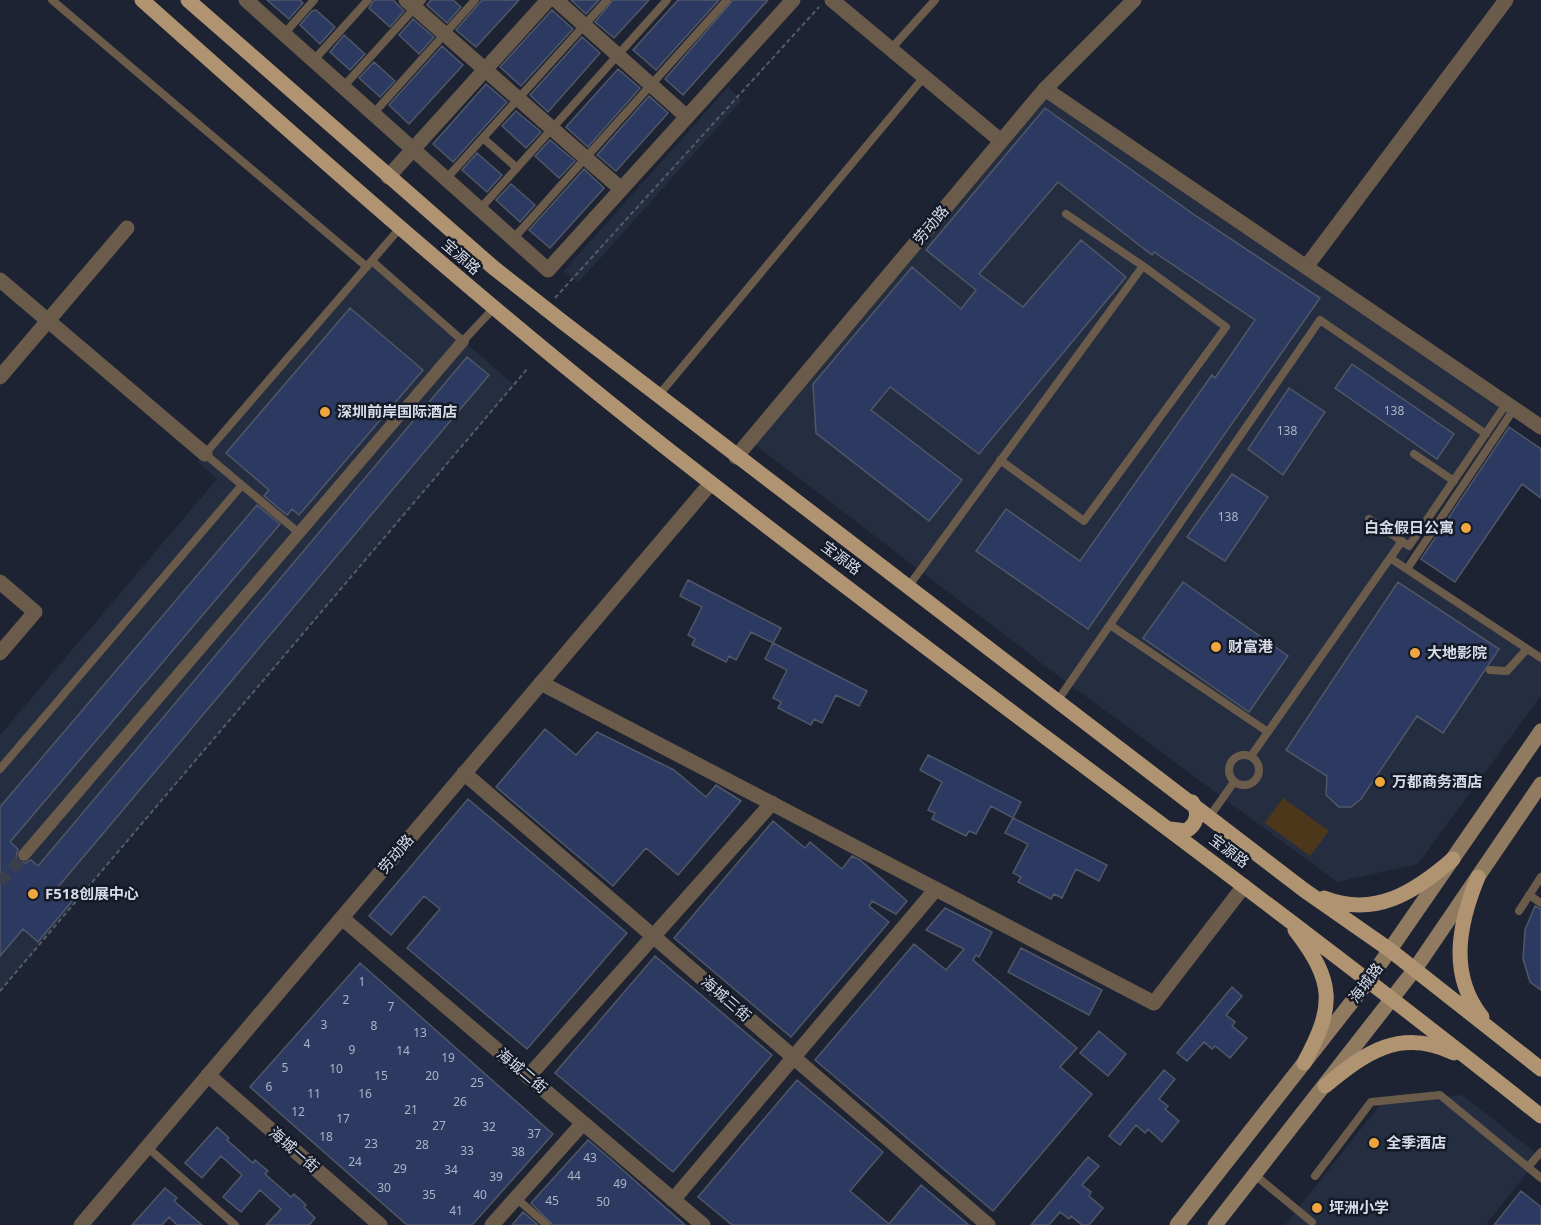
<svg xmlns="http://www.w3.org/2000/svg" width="1541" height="1225" font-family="'Noto Sans','Noto Sans SC',sans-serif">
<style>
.built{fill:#252d40}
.green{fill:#4c371b}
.building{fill:#2c3a61;stroke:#505767;stroke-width:1.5}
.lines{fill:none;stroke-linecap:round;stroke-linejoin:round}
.pedestrian-tunnel{stroke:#393f4d;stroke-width:12;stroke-dasharray:12 6;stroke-linecap:butt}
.path{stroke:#555b69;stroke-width:2;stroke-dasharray:4.5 3;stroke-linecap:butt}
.service{stroke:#6a5b4b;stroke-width:8}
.pedestrian{stroke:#6a5b4b;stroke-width:12}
.minor{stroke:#6a5b4b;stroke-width:15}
.tertiary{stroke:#6a5b4b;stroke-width:15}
.secondary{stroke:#917b60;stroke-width:15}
.primary{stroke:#b09370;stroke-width:15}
.poi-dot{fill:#f0a63f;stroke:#141a28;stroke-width:2}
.labels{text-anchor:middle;stroke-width:5;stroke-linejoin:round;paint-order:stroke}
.number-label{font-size:12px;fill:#acb4c5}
.street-label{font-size:15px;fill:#d7dce6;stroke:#141a28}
.poi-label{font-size:15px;font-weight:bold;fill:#d7dce6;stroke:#141a28;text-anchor:start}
</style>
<rect width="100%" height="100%" fill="#1d2332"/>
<path class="built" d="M728 87 742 100 578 283 564 271Z
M1045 89 1510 407 1402 565 1541 658V696L1418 864 1337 882 1061 678 750 441Z
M372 261 514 385 0 991V735L217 479 198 462Z
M1462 1095 1540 1156 1486 1225H1285L1380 1105Z"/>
<path class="green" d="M1283 798 1329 831 1310 856 1265 823Z"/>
<path class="building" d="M267 0H300L303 3 289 19Z
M374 0H393L404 11 390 27 369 8Z
M431 0H453L461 7 447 23 427 5Z
M482 0H519L476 47 456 30Z
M571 0H599L586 14Z
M613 0H649L614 38 595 22Z
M678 0H719L656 70 633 50Z
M733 0H768L683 95 665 79Z
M316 10 335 27 320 44 300 25 312 11Z
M552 10 573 29 521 86 500 67Z
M413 19 434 37 419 54 399 35Z
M344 35 365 54 350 70 330 52Z
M582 37 600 53 548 112 530 95Z
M442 46 463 65 409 124 389 105Z
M374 62 395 81 380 97 359 78Z
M618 69 640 88 588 147 566 127Z
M486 84 507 102 453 162 433 144Z
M649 96 668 113 616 171 597 155Z
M1045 108 1196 216 1320 298 1088 629 976 551 1006 509 1080 561 1212 375 1215 378 1255 320 1154 252 1152 255 1058 182 979 274 1023 307 1081 240 1126 277 979 454 890 387 871 410 962 480 929 521 816 433 813 384 912 267 961 309 976 290 926 250Z
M516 111 541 132 526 148 502 126Z
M550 140 575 161 559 178 535 156Z
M477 153 502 175 487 192 462 170Z
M584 169 604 188 550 248 529 230Z
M511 184 535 205 520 222 496 200Z
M350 308 423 370 299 515 292 509 287 515 264 496 269 490 226 453Z
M467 357 489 375 58 887 73 900 38 942 23 929 0 956V807L257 505 280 524 10 842 18 849 16 857 19 862 26 863 31 860 38 866Z
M1352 364 1454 434 1437 459 1335 388Z
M1289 388 1325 412 1283 475 1248 449Z
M1509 427 1541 449V498L1522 484 1455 582 1421 559Z
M1232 474 1268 497 1225 561 1187 537Z
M688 580 781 628 773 643 751 632 736 660 729 656 726 662 692 645 695 639 688 635 702 607 680 596Z
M1183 582 1288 656 1249 712 1143 638Z
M1398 582 1499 649 1443 733 1417 716 1361 799 1351 807H1339L1326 795 1327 776 1286 750Z
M773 643 867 691 859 706 836 695 822 723 814 719 811 725 778 708 781 702 773 698 787 670 765 659Z
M545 729 576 755 597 732 674 770 706 797 716 785 741 801 678 875 646 848 613 886 496 787Z
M928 755 1021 802 1013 818 991 806 976 834 969 831 966 836 932 819 935 813 928 810 942 782 920 770Z
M468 799 627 933 527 1049 407 948 440 909 424 896 391 935 369 916Z
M1013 818 1107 865 1099 881 1076 869 1062 898 1054 894 1051 899 1018 882 1021 877 1013 873 1028 844 1005 833Z
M773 821 805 848 810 842 842 869 852 856 860 860 907 901 896 914 872 901 869 906 889 922 791 1037 674 938Z
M1535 906 1541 909V990L1530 982 1523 959 1525 930Z
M945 908 992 932 979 957 976 955 973 960 1077 1048 1060 1067 1092 1094 993 1211 815 1060 914 944 946 970 964 949 926 930Z
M1021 948 1102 990 1089 1015 1008 972Z
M655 956 772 1055 673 1172 555 1073Z
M360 963 553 1134 472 1225H407L250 1087Z
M1232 987 1242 996 1226 1015 1235 1022 1232 1026 1247 1038 1230 1058 1215 1046 1212 1049 1204 1042 1187 1061 1177 1053Z
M1099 1031 1126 1054 1108 1076 1080 1053Z
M1164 1070 1175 1079 1159 1099 1168 1106 1165 1109 1179 1121 1162 1142 1148 1129 1145 1133 1136 1125 1120 1145 1109 1136Z
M797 1080 883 1152 850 1191 889 1224 921 1185 969 1225H732L720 1215 698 1197Z
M217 1127 229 1138 227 1140 253 1163 255 1160 268 1171 265 1174 291 1197 294 1194 306 1205 304 1207 315 1218 309 1225H266L281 1209 260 1190 241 1212 223 1197 242 1175 221 1156 202 1178 185 1163Z
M588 1140 607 1156 685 1225H553L531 1203Z
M1088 1157 1099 1166 1082 1185 1091 1192 1089 1196 1103 1208 1089 1225H1082L1071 1216 1069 1219 1060 1212 1049 1225H1031Z
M165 1188 177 1198 174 1201 202 1225H177L169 1217 162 1225H132Z
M1521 1191 1541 1207V1225H1494Z
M523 1212 538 1225H512Z"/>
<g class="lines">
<path class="pedestrian-tunnel" d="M0 883 24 855"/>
<path class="path" d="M555 298 819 7
M0 991 528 368"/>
<path class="service" d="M52 0 367 267
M284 34 314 0
M891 49 935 0
M313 61 368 0
M343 87 422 0
M373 114 475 0
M483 138 517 168
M446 179 607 0
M480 209 667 0
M513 239 727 0
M372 261 463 341 493 309
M658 396 924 77
M1414 454 1454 481
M1000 460 1084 521 1226 327 1143 266
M1369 519 1409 546 1506 404
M299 533 205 454 400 228
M1390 558 1541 658
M1407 569 1514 409
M908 587 1143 266 1066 214
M1110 625 1268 732
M1490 670 1507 671 1527 649
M1058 700 1320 320 1486 434
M1229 770a15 15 0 1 1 30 0a15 15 0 1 1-30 0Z
M1251 756 1402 541
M0 769 242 485
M1210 816 1234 782
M1529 895 1541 903
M1519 911 1541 877
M147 1147 235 1225
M1528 1167 1541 1152
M1255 1175 1312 1222
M1315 1176 1371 1102 1440 1095 1541 1178
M516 1198 547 1225"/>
<path class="pedestrian" d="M24 855 463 341"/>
<path class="minor" d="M246 0 548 270 793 0
M406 0 621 189
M556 0 687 117
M832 0 1001 141
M1045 89 1541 427
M388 177 548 0
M1306 267 1506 0
M0 280 205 454
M0 377 127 228
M0 582 35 612 0 653
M541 683 1154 1003 1244 886
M464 773 988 1225
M342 918 703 1225
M208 1075 380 1225
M528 1077 772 803
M673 1200 936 889
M492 1225 583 1123"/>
<path class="tertiary" d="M736 457 1045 89 1134 0
M81 1225 711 483"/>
<path class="secondary" d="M1177 1225 1369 980 1541 731
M1215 1225 1415 969 1541 784"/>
<path class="primary" d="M142 0C328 166 514 331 711 483 986 697 1269 899 1541 1116
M188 0 494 268 564 323 1304 890 1390 950 1541 1069
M1170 829 1186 831C1197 824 1200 813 1192 802
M1478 877C1459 923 1448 974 1482 1017
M1324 898C1375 918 1415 892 1453 859
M1295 930C1335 982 1335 1006 1304 1063
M1325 1086C1365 1053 1400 1027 1454 1053"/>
</g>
<g class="poi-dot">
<circle cx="325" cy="412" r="6"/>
<circle cx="1466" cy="528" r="6"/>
<circle cx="1216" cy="647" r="6"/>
<circle cx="1415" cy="653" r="6"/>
<circle cx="1380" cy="782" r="6"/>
<circle cx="33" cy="894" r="6"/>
<circle cx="1374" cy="1143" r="6"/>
<circle cx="1317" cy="1208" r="6"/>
</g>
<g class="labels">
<g class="number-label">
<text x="1394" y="415">138</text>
<text x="1287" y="435">138</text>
<text x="1228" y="521">138</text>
<text x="362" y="986">1</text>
<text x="346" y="1004">2</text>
<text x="391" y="1011">7</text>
<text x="324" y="1029">3</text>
<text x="374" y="1030">8</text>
<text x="420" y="1037">13</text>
<text x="307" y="1048">4</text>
<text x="352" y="1054">9</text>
<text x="403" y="1055">14</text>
<text x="448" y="1062">19</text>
<text x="285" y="1072">5</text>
<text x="336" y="1073">10</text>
<text x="381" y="1080">15</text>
<text x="432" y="1080">20</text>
<text x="477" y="1087">25</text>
<text x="269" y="1091">6</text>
<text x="314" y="1098">11</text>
<text x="365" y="1098">16</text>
<text x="460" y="1106">26</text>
<text x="411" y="1114">21</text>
<text x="298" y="1116">12</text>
<text x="343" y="1123">17</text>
<text x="439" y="1130">27</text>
<text x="489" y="1131">32</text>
<text x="534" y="1138">37</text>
<text x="326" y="1141">18</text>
<text x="371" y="1148">23</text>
<text x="422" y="1149">28</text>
<text x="467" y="1155">33</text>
<text x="518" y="1156">38</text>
<text x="590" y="1162">43</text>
<text x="355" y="1166">24</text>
<text x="400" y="1173">29</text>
<text x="451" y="1174">34</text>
<text x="574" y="1180">44</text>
<text x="496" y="1181">39</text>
<text x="620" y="1188">49</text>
<text x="384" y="1192">30</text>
<text x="429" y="1199">35</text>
<text x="480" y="1199">40</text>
<text x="552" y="1205">45</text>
<text x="603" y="1206">50</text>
<text x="456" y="1215">41</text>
</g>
<g class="street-label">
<text transform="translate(931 225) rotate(-50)" y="5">劳动路</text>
<text transform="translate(461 257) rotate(41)" y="5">宝源路</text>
<text transform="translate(841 558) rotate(37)" y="5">宝源路</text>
<text transform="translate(1229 851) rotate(37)" y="5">宝源路</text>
<text transform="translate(396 854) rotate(-50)" y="5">劳动路</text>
<text transform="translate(1366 983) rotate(-53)" y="5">海城路</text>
<text transform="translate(726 999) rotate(41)" y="5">海城三街</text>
<text transform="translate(522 1071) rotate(40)" y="5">海城二街</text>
<text transform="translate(294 1150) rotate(41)" y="5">海城一街</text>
</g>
<g class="poi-label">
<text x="337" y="417">深圳前岸国际酒店</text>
<text x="1454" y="533" text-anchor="end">白金假日公寓</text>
<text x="1228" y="652">财富港</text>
<text x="1427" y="658">大地影院</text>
<text x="1392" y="787">万都商务酒店</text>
<text x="45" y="899">F518创展中心</text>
<text x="1386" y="1148">全季酒店</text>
<text x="1329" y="1213">坪洲小学</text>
</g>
</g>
</svg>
